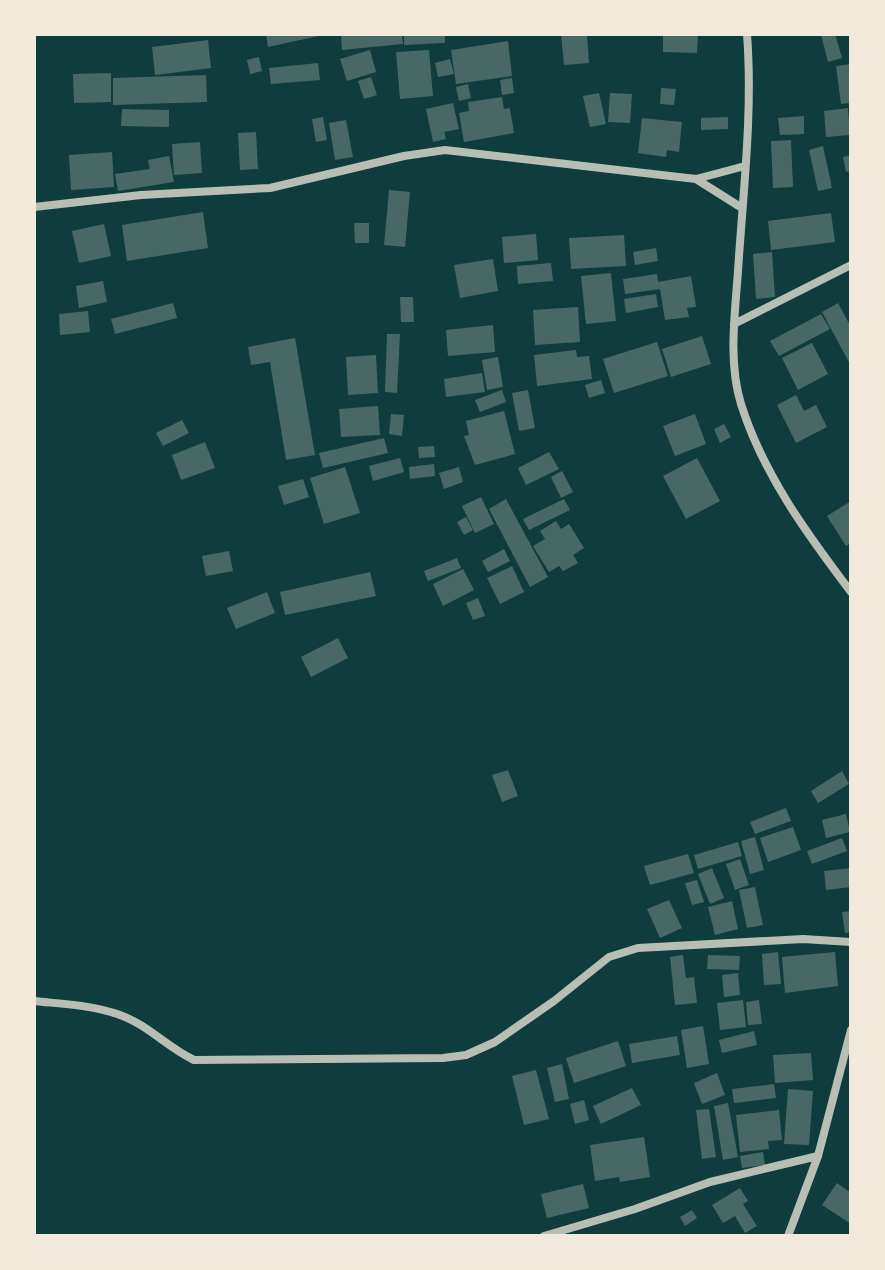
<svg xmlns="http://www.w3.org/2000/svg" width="885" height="1270" font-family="Roboto,sans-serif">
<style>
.building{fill:#486865}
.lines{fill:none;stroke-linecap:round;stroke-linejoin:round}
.minor{stroke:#b8beb3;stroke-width:8}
</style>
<rect width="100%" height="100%" fill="#0f3d3e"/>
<path class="building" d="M266 34H323V35L268 47Z
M341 34H402L403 44 342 50Z
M404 34H445V43L404 45Z
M561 34H587L589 63 564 65Z
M663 34H698L697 53 663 52Z
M821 34H835L842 58 828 62Z
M208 40 211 68 155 75 152 47Z
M508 41 512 76 456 84 451 50Z
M370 50 376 72 347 81 340 59Z
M429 50 433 96 400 99 396 52Z
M259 57 262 71 250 74 247 60Z
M450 59 454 74 438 77 435 63Z
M318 63 320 80 271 84 269 68Z
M851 64V103L841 104 836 66Z
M111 73V102L74 103 73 74Z
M206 75 207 102 113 105V78Z
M371 77 377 95 364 99 358 81Z
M512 78 514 93 502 95 500 80Z
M468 84 471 98 459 101 456 87Z
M661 88 676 89 674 105 660 104Z
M599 93 606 124 590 127 583 96Z
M610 93 632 94 630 123 608 122Z
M502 97 504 109 510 108 514 133 464 142 459 113 469 111 468 102Z
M453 103 459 129 444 132 446 139 433 142 426 109Z
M848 108 850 135 826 137 824 111Z
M122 109 169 110V127L121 126Z
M804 116V134L780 135 778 118Z
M323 117 327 140 316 142 312 119Z
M728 117V129L701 130V118Z
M642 118 682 122 679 152 667 150 666 157 638 153Z
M346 120 353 157 335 160 329 123Z
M256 132 258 169 240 170 238 133Z
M791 140 793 187 773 188 771 141Z
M200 142 202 173 174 175 172 144Z
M823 146 832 188 818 191 809 150Z
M112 152 114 187 71 190 69 155Z
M851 155V171L846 172 843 157Z
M169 156 174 182 118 191 115 174 150 169 148 160Z
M389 190 410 192 405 247 384 245Z
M203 212 208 248 127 261 122 225Z
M831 213 835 242 771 250 768 221Z
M354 223H369V243H355Z
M104 224 111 256 79 263 72 231Z
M536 234 538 260 504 263 502 237Z
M624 235 626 266 571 269 569 238Z
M656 248 658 261 635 265 633 252Z
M772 252 775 297 756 299 753 254Z
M493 259 498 291 460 298 454 265Z
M551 263 553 281 518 284 517 266Z
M611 273 616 321 586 324 581 276Z
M657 274 658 282 691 276 696 307 687 308 689 317 665 320 660 289 625 294 623 279Z
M103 281 107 302 79 308 76 286Z
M656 294 658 307 626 313 624 299Z
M400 297H413L414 322H401Z
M173 303 177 318 115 334 111 319Z
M838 303 851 327V366L822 312Z
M578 307 580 342 535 345 533 310Z
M88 311 90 332 60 335 59 314Z
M821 314 830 329 779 356 770 341Z
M493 325 495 352 448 356 446 330Z
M387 334H400L397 393 385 392Z
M702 336 711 364 671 377 662 349Z
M295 338 315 455 286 460 270 362 251 365 248 347Z
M657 342 668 376 614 393 603 359Z
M812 343 828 374 798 390 782 358Z
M576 350 577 357 589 356 592 379 537 386 534 355Z
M376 355 378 393 348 395 346 357Z
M498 357 503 387 487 390 482 360Z
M482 373 485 392 446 397 444 379Z
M601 380 605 393 589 398 585 385Z
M502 390 506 402 480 412 475 400Z
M528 390 535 428 519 431 512 393Z
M796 395 804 411 816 405 827 427 796 443 777 405Z
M378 406 380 435 341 437 339 409Z
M504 411 515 454 475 465 464 436 469 435 466 421Z
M391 414 404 415 402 436 389 434Z
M695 414 706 444 675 456 663 426Z
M182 420 189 433 163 446 156 433Z
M724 424 731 437 720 443 714 429Z
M384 438 388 453 323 468 319 453Z
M205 442 215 468 181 480 172 455Z
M434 446 435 457 419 458 418 447Z
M549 452 559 469 526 485 518 468Z
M400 458 404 472 373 481 369 466Z
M697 458 720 501 686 519 663 476Z
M434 464 435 476 410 479 409 467Z
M345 467 360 513 324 524 310 478Z
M459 467 463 482 444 489 439 473Z
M562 471 573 492 561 498 551 477Z
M303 479 309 497 284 505 278 486Z
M481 497 494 524 475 533 462 506Z
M506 499 548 577 530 587 489 509Z
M564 499 570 510 529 530 523 519Z
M851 501V543L846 546 827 516Z
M466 517 473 530 464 535 457 522Z
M556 521 561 529 569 524 584 548 573 555 578 563 563 571 559 566 549 572 533 546 545 539 540 531Z
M504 549 510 561 488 572 482 561Z
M229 551 233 571 206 576 202 556Z
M457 558 461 568 428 581 424 571Z
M512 566 524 592 500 604 487 578Z
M463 569 474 590 443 606 433 584Z
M370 572 376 596 285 615 280 592Z
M267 592 275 613 236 629 227 608Z
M478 598 485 616 473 620 466 603Z
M338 638 348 658 311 677 301 657Z
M508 770 518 796 502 802 492 775Z
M842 771 849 784 818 803 811 791Z
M786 808 791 821 755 834 750 822Z
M846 814 850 832 826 838 822 820Z
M793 827 801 850 768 862 760 838Z
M755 837 764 870 750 874 741 841Z
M842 838 847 851 812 864 807 851Z
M738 842 742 856 698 869 694 855Z
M688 854 694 873 650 885 644 866Z
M740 859 749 885 735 890 726 864Z
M712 868 724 898 710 904 698 874Z
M851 868V887L826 890 824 871Z
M697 880 704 902 692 905 685 883Z
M755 887 763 925 747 928 739 890Z
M669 900 682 928 660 938 647 909Z
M732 901 738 929 715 935 708 907Z
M851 911V932L845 933 842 912Z
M778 952 781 984 764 985 762 954Z
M835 952 838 986 785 993 782 957Z
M683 955 686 978 694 977 697 1003 675 1005 670 957Z
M708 955 740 956 739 970 707 969Z
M738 973 740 995 724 997 722 975Z
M743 1000 746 1027 720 1030 717 1003Z
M759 1000 762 1024 748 1025 746 1002Z
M703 1026 709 1064 687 1068 681 1030Z
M754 1031 757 1045 722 1053 719 1040Z
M677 1036 680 1055 632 1063 629 1044Z
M618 1041 626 1066 574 1083 566 1058Z
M811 1053 813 1080 775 1083 773 1055Z
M562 1064 569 1099 555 1102 547 1068Z
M536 1070 549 1119 524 1125 512 1076Z
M717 1073 725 1095 702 1104 694 1083Z
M774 1084 776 1098 734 1103 732 1089Z
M632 1088 641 1105 601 1124 593 1106Z
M788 1089 813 1091 809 1145 784 1144Z
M584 1100 589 1120 575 1124 570 1104Z
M728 1103 738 1157 723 1160 714 1106Z
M709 1109 716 1157 702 1159 696 1110Z
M779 1110 782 1140 768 1141 769 1149 740 1152 736 1115Z
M644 1137 650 1177 620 1182 619 1177 595 1181 590 1145Z
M763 1152 765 1165 742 1168 740 1156Z
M837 1183 851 1193V1224L822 1205Z
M583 1184 589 1208 547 1218 541 1194Z
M740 1188 748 1201 743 1204 757 1226 745 1233 735 1216 723 1223 712 1205Z
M692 1210 697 1218 685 1226 680 1217Z"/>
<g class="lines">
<path class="minor" d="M747 34C753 113 743 193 738 271 735 314 728 362 741 404 763 474 807 534 851 592
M696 179 742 208
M34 207 141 195 270 188 404 156 445 150 696 179 745 166
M734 324 851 265
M34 1001C62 1004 93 1005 120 1015 148 1025 168 1048 194 1060L443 1058 466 1055 495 1042 554 1001 609 957 638 948 803 939 851 942
M544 1236 635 1209 710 1182 818 1156
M788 1236 818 1156 851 1030"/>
</g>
<rect width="885" height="1270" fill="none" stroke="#f1e9da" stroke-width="72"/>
</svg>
